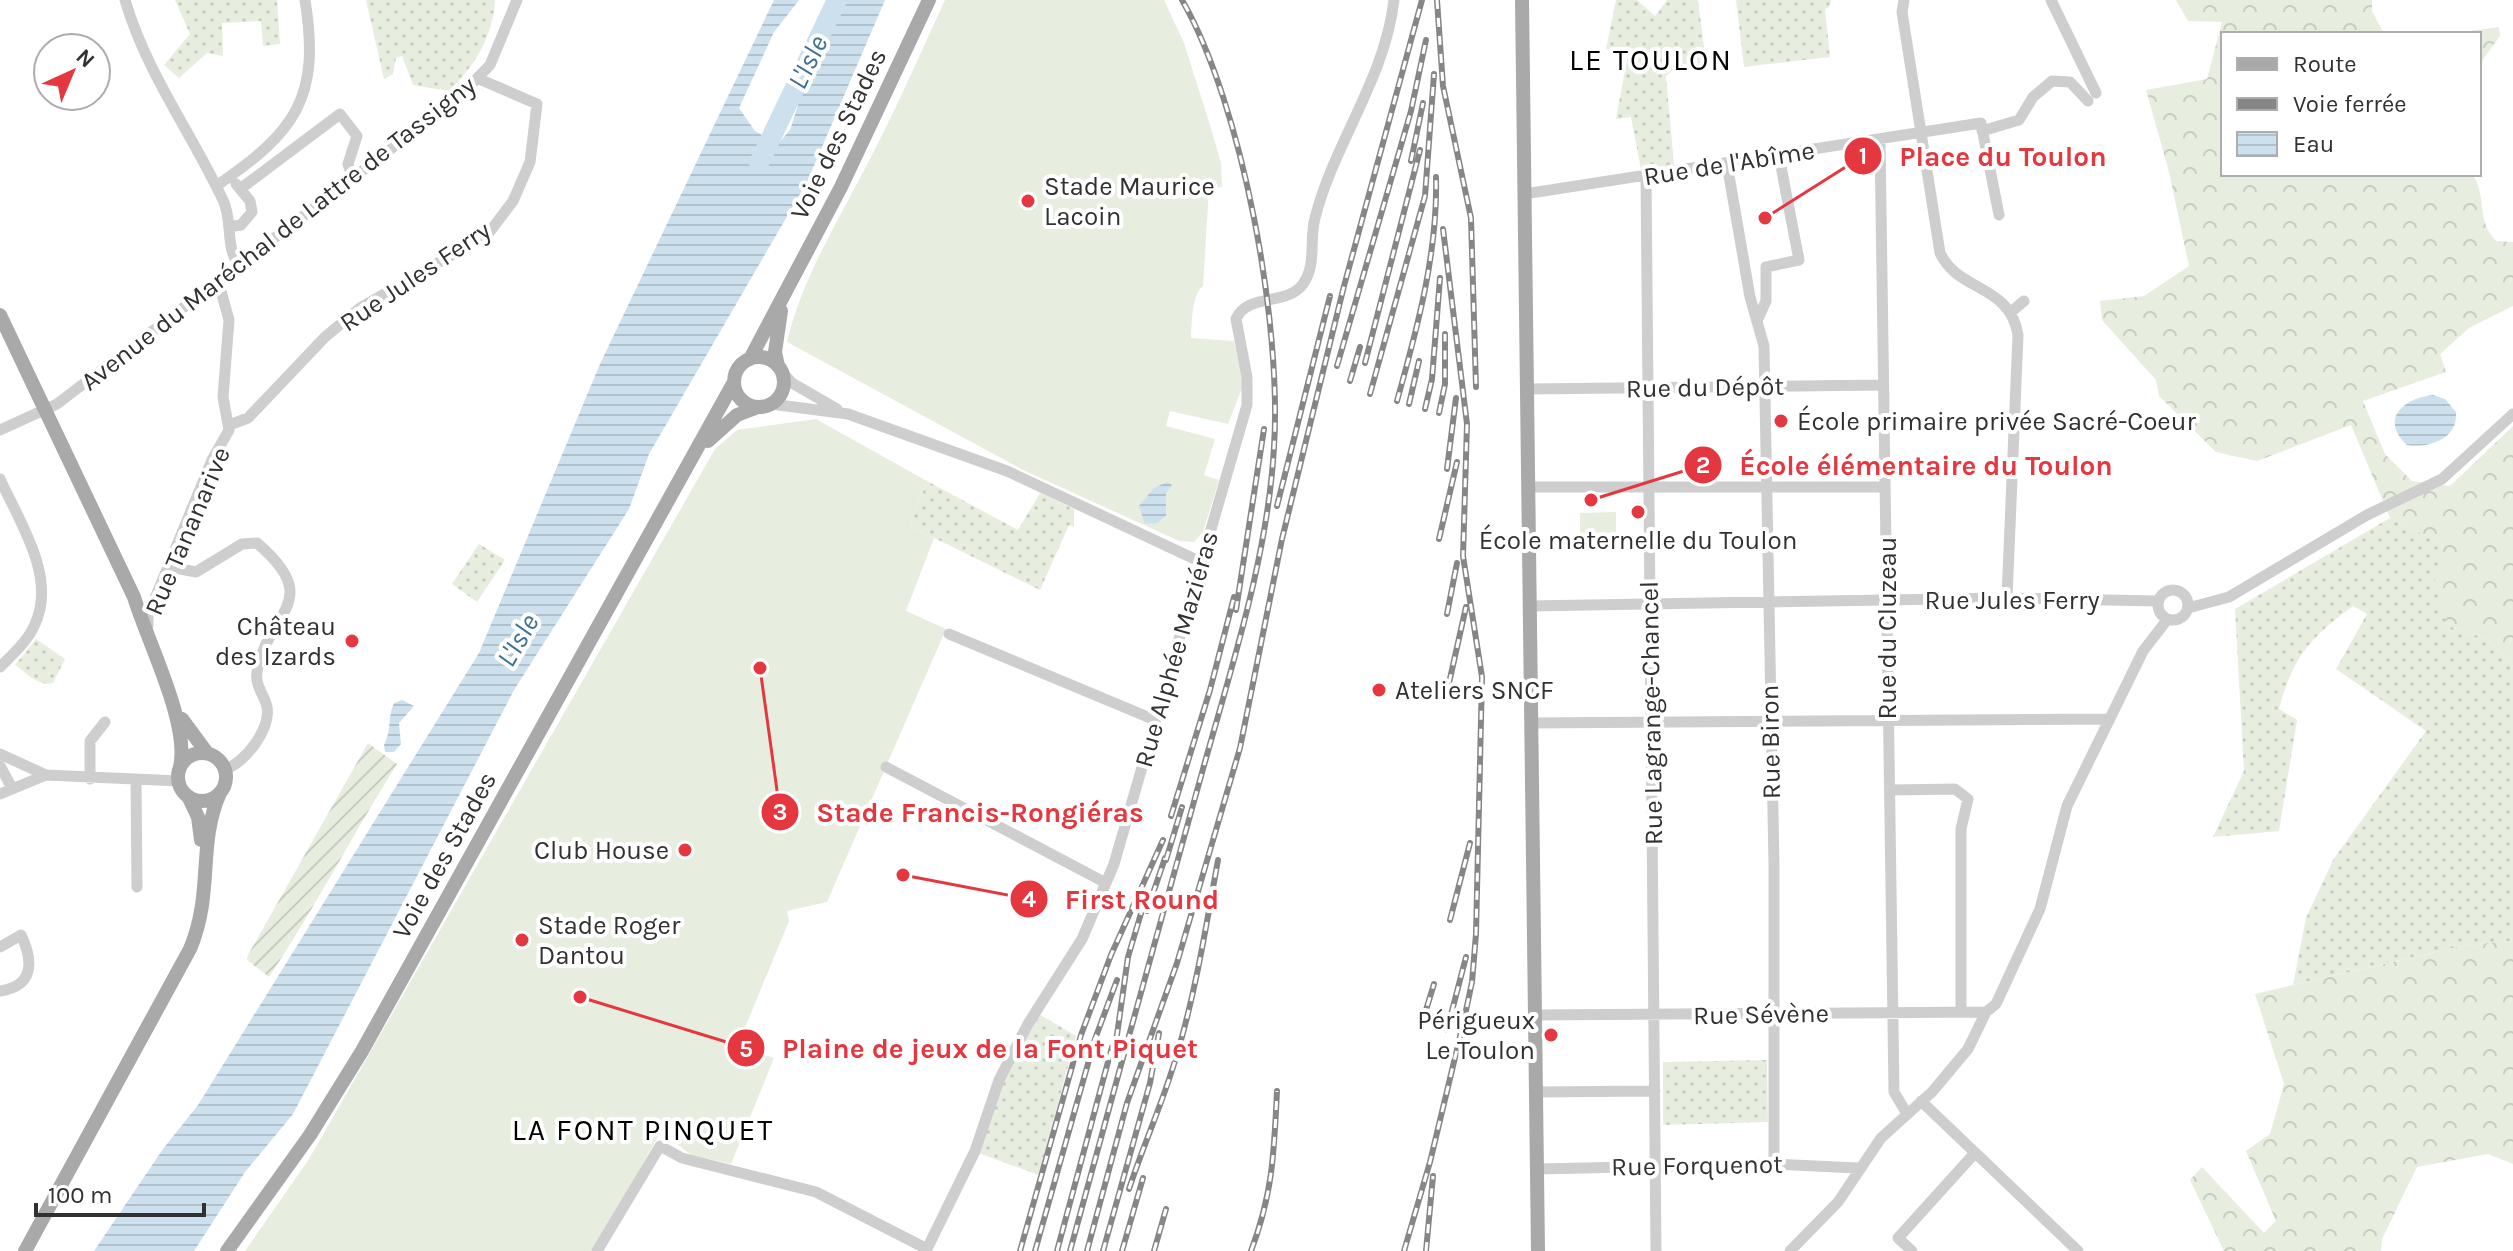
<svg xmlns="http://www.w3.org/2000/svg" width="2513" height="1251" font-family="Karla,sans-serif">
<style>
.grass{fill:url(#grass-dots)}
.forest{fill:url(#forest-crowns)}
.garden{fill:url(#garden-furrows)}
.pitch{fill:#e7eee0}
.water{fill:url(#water-rules)}
.lines{fill:none;stroke-linecap:round;stroke-linejoin:round}
.river{stroke:#cde0ed;stroke-width:20}
.minor{stroke:#cecece;stroke-width:11}
.major{stroke:#a9a9a9;stroke-width:14}
.rail-casing{stroke:#868686;stroke-width:6}
.rail{stroke:#fff;stroke-width:3;stroke-dasharray:9;stroke-linecap:butt}
.poi-dot{fill:#e5373f;stroke:#fff;stroke-width:3}
.labels{text-anchor:middle;stroke-width:8;stroke-linejoin:round;paint-order:stroke}
.street-label{font-size:26px;fill:#313131;stroke:#fff}
.poi-label{font-size:26px;fill:#313131;stroke:#fff;text-anchor:start}
.water-label{font-size:28px;font-style:italic;fill:#3f7194;stroke:#fff}
.quarter-label{font-size:30px;letter-spacing:2px;fill:#000;stroke:#fff}
.leader{fill:none;stroke:#e5373f;stroke-width:3}
.callout-dot{fill:#e5373f;stroke:#fff;stroke-width:3}
.mark-label{font-size:24px;text-anchor:middle;font-weight:bold;fill:#fff}
.callout-label{font-size:28px;text-anchor:middle;font-weight:bold;fill:#e5373f;stroke:#fff;stroke-width:8;stroke-linejoin:round;paint-order:stroke}
</style>
<defs>
<pattern id="grass-dots" width="8" height="8" patternUnits="userSpaceOnUse" patternTransform="scale(2)"><rect width="8" height="8" fill="#e7eee0"/><path d="M2 2h.1M6 6h.1" fill="none" stroke="#c7cdc1" stroke-width="1.8" stroke-linecap="round"/></pattern>
<pattern id="forest-crowns" width="20" height="18" patternUnits="userSpaceOnUse" patternTransform="scale(2)"><rect width="20" height="18" fill="#e7eee0"/><path d="M2 6a3 3 0 1 1 6 0M12 15a3 3 0 1 1 6 0" fill="none" stroke="#c7cdc1"/></pattern>
<pattern id="garden-furrows" width="10" height="10" patternUnits="userSpaceOnUse" patternTransform="scale(2)"><rect width="10" height="10" fill="#e7eee0"/><path d="M-1 1l2-2M0 10L10 0M9 11l2-2" fill="none" stroke="#c7cdc1"/></pattern>
<pattern id="water-rules" width="6" height="5" patternUnits="userSpaceOnUse" patternTransform="scale(2)"><rect width="6" height="5" fill="#cde0ed"/><path d="M0 2.5h6" fill="none" stroke="#b0c1cc"/></pattern>
</defs>
<rect width="100%" height="100%" fill="#fff"/>
<path class="grass" d="M175 0H277L280 44 263 46 261 21 222 23 223 56 207 53 179 78 164 65 190 34Z
M366 0H495C494 35 474 67 449 91L413 85 402 56 396 58 393 74 384 79Z
M1616 0H1637L1655 16 1667 0H1698L1706 63 1677 66 1666 76 1674 165 1641 170 1631 117 1616 119 1628 54 1606 49Z
M1736 0H1831L1829 7 1825 9 1830 57 1744 67Z
M927 481 1018 530 1040 493 1074 509V527L1069 525 1040 590 910 526Z
M2390 518 2443 544 2435 583 2448 626 2488 639 2513 667V941L2466 945 2293 985 2306 918 2333 860 2426 731 2336 669 2367 614 2353 606C2311 637 2293 656 2279 709L2297 720 2279 831 2213 837 2244 771 2235 609Z
M479 544 505 560 477 602 452 584Z
M36 639 65 659 53 683C38 687 27 673 15 665Z
M1039 1014 1076 1036 1039 1175 978 1153 1003 1082Z
M1767 1060 1768 1122 1663 1125V1062Z"/>
<path class="forest" d="M2176 0H2372V11L2384 34H2223V174H2472C2488 196 2475 219 2496 241L2513 242V306L2469 328 2440 354 2446 372 2363 401 2385 454 2412 481 2450 486 2513 426V667L2488 639 2448 626 2434 583 2443 544 2390 518 2351 425 2257 461 2216 452 2159 396 2156 380 2102 320 2100 301 2144 296 2189 266 2169 172 2146 90 2207 79 2222 22 2188 21Z
M2499 27 2500 36 2479 65V34H2447Z
M2513 941V1164L2488 1154 2417 1167 2382 1239 2381 1251H2224L2190 1180 2202 1167 2264 1233 2276 1221 2246 1151 2270 1134 2284 1084 2255 994 2466 945Z"/>
<path class="garden" d="M368 743 397 764C353 834 315 908 269 977L247 960 248 955Z"/>
<path class="pitch" d="M945 0H1164L1184 43 1210 125 1221 163 1222 187 1209 190 1203 286C1191 295 1192 324 1191 338L1234 341 1244 383 1228 424 1170 411 1166 426 1215 439 1204 475 1219 480 1203 532 1194 542 1179 541 1023 470 787 342C802 277 841 216 871 157 898 105 921 52 945 0Z
M816 419 927 481 910 526 934 538 906 611 946 629 827 902 787 911 789 921 737 1047 774 1058 731 1164 691 1155 661 1131 594 1251H245L309 1159 715 449 737 430Z
M1616 512V533L1580 534V513Z"/>
<path class="water" d="M774 0H799L774 32 739 108 755 131 778 144 790 130 807 77 845 0H885L807 182 649 454 629 509 514 690 293 1114 245 1172 194 1251H94L163 1149 198 1105 479 653 600 364Z
M2433 395 2445 399 2456 412C2458 439 2430 448 2407 445 2379 419 2404 398 2433 395Z
M1167 482 1172 485 1166 493V516L1157 523 1145 524 1139 506 1154 488Z
M402 700 414 706 399 723 401 744 394 752H385L384 745C392 730 387 719 394 703Z"/>
<g class="lines">
<path class="river" d="M759 163 837 0"/>
<path class="minor" d="M125 0C146 72 191 132 223 200 233 221 225 244 238 265
M1904 0 1902 12 1940 253C1958 292 2010 284 2018 335L2007 598
M2051 0 2096 93
M1982 131 2019 120 2033 97 2052 81 2070 82 2088 101
M1880 140 1894 1092 1906 1112
M1727 164 1750 297 1764 346 1774 864V1164
M1646 176 1656 1251
M216 186C295 132 321 99 305 0
M240 189 340 114 357 136 348 164 352 177
M1524 194 1981 123 1999 215
M229 227 241 225 252 212 250 201 236 184
M2011 312 2024 301
M1757 321 1766 301V267L1799 260 1779 156
M781 371 792 383 837 409
M1527 389 1883 385
M771 404 848 414 1007 471 1201 562
M229 425 248 418 325 337 360 308 488 234 513 201 530 162 537 104 479 79
M0 430 57 404 459 97 490 65 517 0
M0 479C19 521 57 577 35 624 28 641 13 654 0 667
M1528 487H1885
M170 567 196 572 242 544 257 543C326 602 267 612 257 672 255 686 264 694 267 707 271 729 245 763 225 769
M2158 605a15 15 0 1 1 30 0a15 15 0 1 1-30 0Z
M1529 606 2007 598 2158 601
M2188 608 2229 597 2367 515 2442 479 2513 414
M148 627V615L212 460 229 430 223 397 229 320 218 280
M949 634 1155 720
M1531 723 2108 719
M0 754 46 775 179 781
M0 766 12 788
M886 767 1106 883
M90 779V741L105 722
M136 781 137 887
M1891 790 1955 789 1968 799 1961 829V1009
M0 794 46 775
M0 947 21 935C33 960 35 986 0 991
M1535 1015 1986 1012
M1535 1092 1655 1091
M1921 1101 2078 1251
M1537 1169 1774 1164 1857 1168
M597 1251 660 1146 682 1158 816 1192 927 1249
M926 1251 975 1151 999 1080 1028 1024 1082 939 1114 864 1247 405V377L1236 319C1248 292 1286 307 1303 284 1317 264 1309 240 1315 218 1334 143 1385 79 1394 0
M1790 1251 1838 1202 1881 1138 1932 1092 1968 1049 1986 1012 1996 1004 2040 909 2067 806 2143 651 2167 620
M1912 1251 1898 1238 1974 1154"/>
<path class="major" d="M1522 0 1538 1251
M0 315 134 597C148 643 190 724 180 767
M734 382a25 25 0 1 1 50 0a25 25 0 1 1-50 0Z
M750 359 841 187 929 0
M778 366 775 352 781 311
M708 441 737 415 758 407
M182 719 207 753
M178 777a24 24 0 1 1 48 0a24 24 0 1 1-48 0Z
M188 796 198 817 201 840
M25 1251 190 949C214 892 197 845 220 793
M227 1251 310 1135 362 1051 734 382"/>
<g class="rail-casing">
<path id="rail" d="M1437 0 1443 86 1471 218 1476 387
M1411 161 1423 103
M1365 363 1420 150
M1337 366 1411 111 1426 40
M1350 381 1360 347
M1370 394 1425 196 1434 74
M1397 401C1417 329 1438 253 1436 177
M1409 404 1419 361
M1425 409 1432 379 1440 278
M1439 413 1445 384V334
M1447 469 1456 398
M1277 506 1330 296
M1439 539 1457 462
M1236 610 1264 429
M1447 614 1457 563
M1449 683 1466 607
M1171 816 1210 690 1234 597
M1166 860 1182 807
M1147 911 1165 858
M1450 920 1470 843
M1422 1023 1434 984
M1447 1030 1466 957
M1114 1056 1128 957 1145 900
M1129 1189C1144 1143 1164 1100 1177 1054 1196 991 1206 926 1218 860
M1020 1251 1081 1035 1111 955 1163 840
M1035 1251 1095 1039 1117 980
M1057 1251 1112 1047
M1070 1251C1114 1090 1158 930 1203 769 1232 665 1268 556 1274 447 1282 325 1243 106 1182 0
M1087 1251 1127 1103 1177 963 1240 748 1282 539 1344 286 1422 0
M1103 1251 1150 1083 1159 1033
M1122 1251 1143 1178
M1154 1251 1166 1209
M1251 1251C1273 1193 1274 1152 1277 1091
M1404 1251 1430 1162 1464 1020 1472 982 1476 934 1482 677 1463 556 1467 424 1443 229
M1426 1251 1433 1176"/>
</g>
<use href="#rail" class="rail"/>
</g>
<g class="poi-dot">
<circle cx="1028" cy="201" r="8"/>
<circle cx="1781" cy="421" r="8"/>
<circle cx="1638" cy="512" r="8"/>
<circle cx="352" cy="641" r="8"/>
<circle cx="1379" cy="690" r="8"/>
<circle cx="685" cy="850" r="8"/>
<circle cx="522" cy="940" r="8"/>
<circle cx="1551" cy="1035" r="8"/>
</g>
<g class="labels">
<g class="street-label">
<text transform="translate(838 134) rotate(-64)" y="9">Voie des Stades</text>
<text transform="translate(1729 163) rotate(-9)" y="9">Rue de l'Abîme</text>
<text transform="translate(278 233) rotate(-38)" y="9">Avenue du Maréchal de Lattre de Tassigny</text>
<text transform="translate(415 276) rotate(-34)" y="9">Rue Jules Ferry</text>
<text transform="translate(1705 387) rotate(-1)" y="9">Rue du Dépôt</text>
<text transform="translate(187 531) rotate(-67)" y="9">Rue Tananarive</text>
<text x="2012" y="609">Rue Jules Ferry</text>
<text transform="translate(1887 628) rotate(-90)" y="9">Rue du Cluzeau</text>
<text transform="translate(1176 649) rotate(-74)" y="9">Rue Alphée Maziéras</text>
<text transform="translate(1651 713) rotate(-91)" y="9">Rue Lagrange-Chancel</text>
<text transform="translate(1770 742) rotate(-91)" y="9">Rue Biron</text>
<text transform="translate(444 855) rotate(-61)" y="9">Voie des Stades</text>
<text transform="translate(1761 1014) rotate(-1)" y="9">Rue Sévène</text>
<text transform="translate(1697 1165) rotate(-1)" y="9">Rue Forquenot</text>
</g>
<g class="poi-label">
<text x="1044" y="195">Stade Maurice<tspan x="1044" dy="30">Lacoin</tspan></text>
<text x="1797" y="430">École primaire privée Sacré-Coeur</text>
<text x="1638" y="549" text-anchor="middle">École maternelle du Toulon</text>
<text x="336" y="635" text-anchor="end">Château<tspan x="336" dy="30">des Izards</tspan></text>
<text x="1395" y="699">Ateliers SNCF</text>
<text x="669" y="859" text-anchor="end">Club House</text>
<text x="538" y="934">Stade Roger<tspan x="538" dy="30">Dantou</tspan></text>
<text x="1535" y="1029" text-anchor="end">Périgueux<tspan x="1535" dy="30">Le Toulon</tspan></text>
</g>
<g class="water-label">
<text transform="translate(807 62) rotate(-64)" y="10">L'Isle</text>
<text transform="translate(517 640) rotate(-60)" y="10">L'Isle</text>
</g>
<g class="quarter-label">
<text x="1651" y="70">LE TOULON</text>
<text x="643" y="1140">LA FONT PINQUET</text>
</g>
</g>
<path class="leader" d="M1765 218L1863 156M1591 500L1703 465M760 668L780 812M903 875L1029 899M580 997L746 1048"/>
<g class="callout-dot">
<circle cx="1765" cy="218" r="8"/>
<circle cx="1591" cy="500" r="8"/>
<circle cx="760" cy="668" r="8"/>
<circle cx="903" cy="875" r="8"/>
<circle cx="580" cy="997" r="8"/>
<circle cx="1863" cy="156" r="20"/>
<circle cx="1703" cy="465" r="20"/>
<circle cx="780" cy="812" r="20"/>
<circle cx="1029" cy="899" r="20"/>
<circle cx="746" cy="1048" r="20"/>
</g>
<g class="mark-label">
<text x="1863" y="164">1</text>
<text x="1703" y="473">2</text>
<text x="780" y="820">3</text>
<text x="1029" y="907">4</text>
<text x="746" y="1057">5</text>
</g>
<g class="callout-label">
<text x="2003" y="166">Place du Toulon</text>
<text x="1926" y="475">École élémentaire du Toulon</text>
<text x="980" y="822">Stade Francis-Rongiéras</text>
<text x="1142" y="909">First Round</text>
<text x="990" y="1058">Plaine de jeux de la Font Piquet</text>
</g>
<rect x="2221" y="32" width="260" height="144" fill="#ffffff" stroke="#adadad" stroke-width="2"/>
<rect x="2237" y="58" width="40" height="12" fill="#a9a9a9" stroke="#adadad" stroke-width="2"/>
<text x="2293" y="72" font-size="24" fill="#313131">Route</text>
<rect x="2237" y="98" width="40" height="12" fill="#868686" stroke="#adadad" stroke-width="2"/>
<text x="2293" y="112" font-size="24" fill="#313131">Voie ferrée</text>
<rect x="2237" y="132" width="40" height="24" fill="url(#water-rules)" stroke="#adadad" stroke-width="2"/>
<text x="2293" y="152" font-size="24" fill="#313131">Eau</text>
<g transform="translate(72 72) rotate(44)"><circle r="38" fill="#ffffff" stroke="#adadad" stroke-width="2"/>
<path d="M0-6L14 30L0 20L-14 30Z" fill="#e5373f"/>
<text y="-12" font-size="22" font-weight="bold" text-anchor="middle" fill="#313131">N</text>
</g>
<path d="M36 1203v12h168v-12" fill="none" stroke="#313131" stroke-width="4"/>
<text x="48" y="1203" font-size="24" fill="#313131" stroke="#ffffff" stroke-width="6" paint-order="stroke">100 m</text>
</svg>
